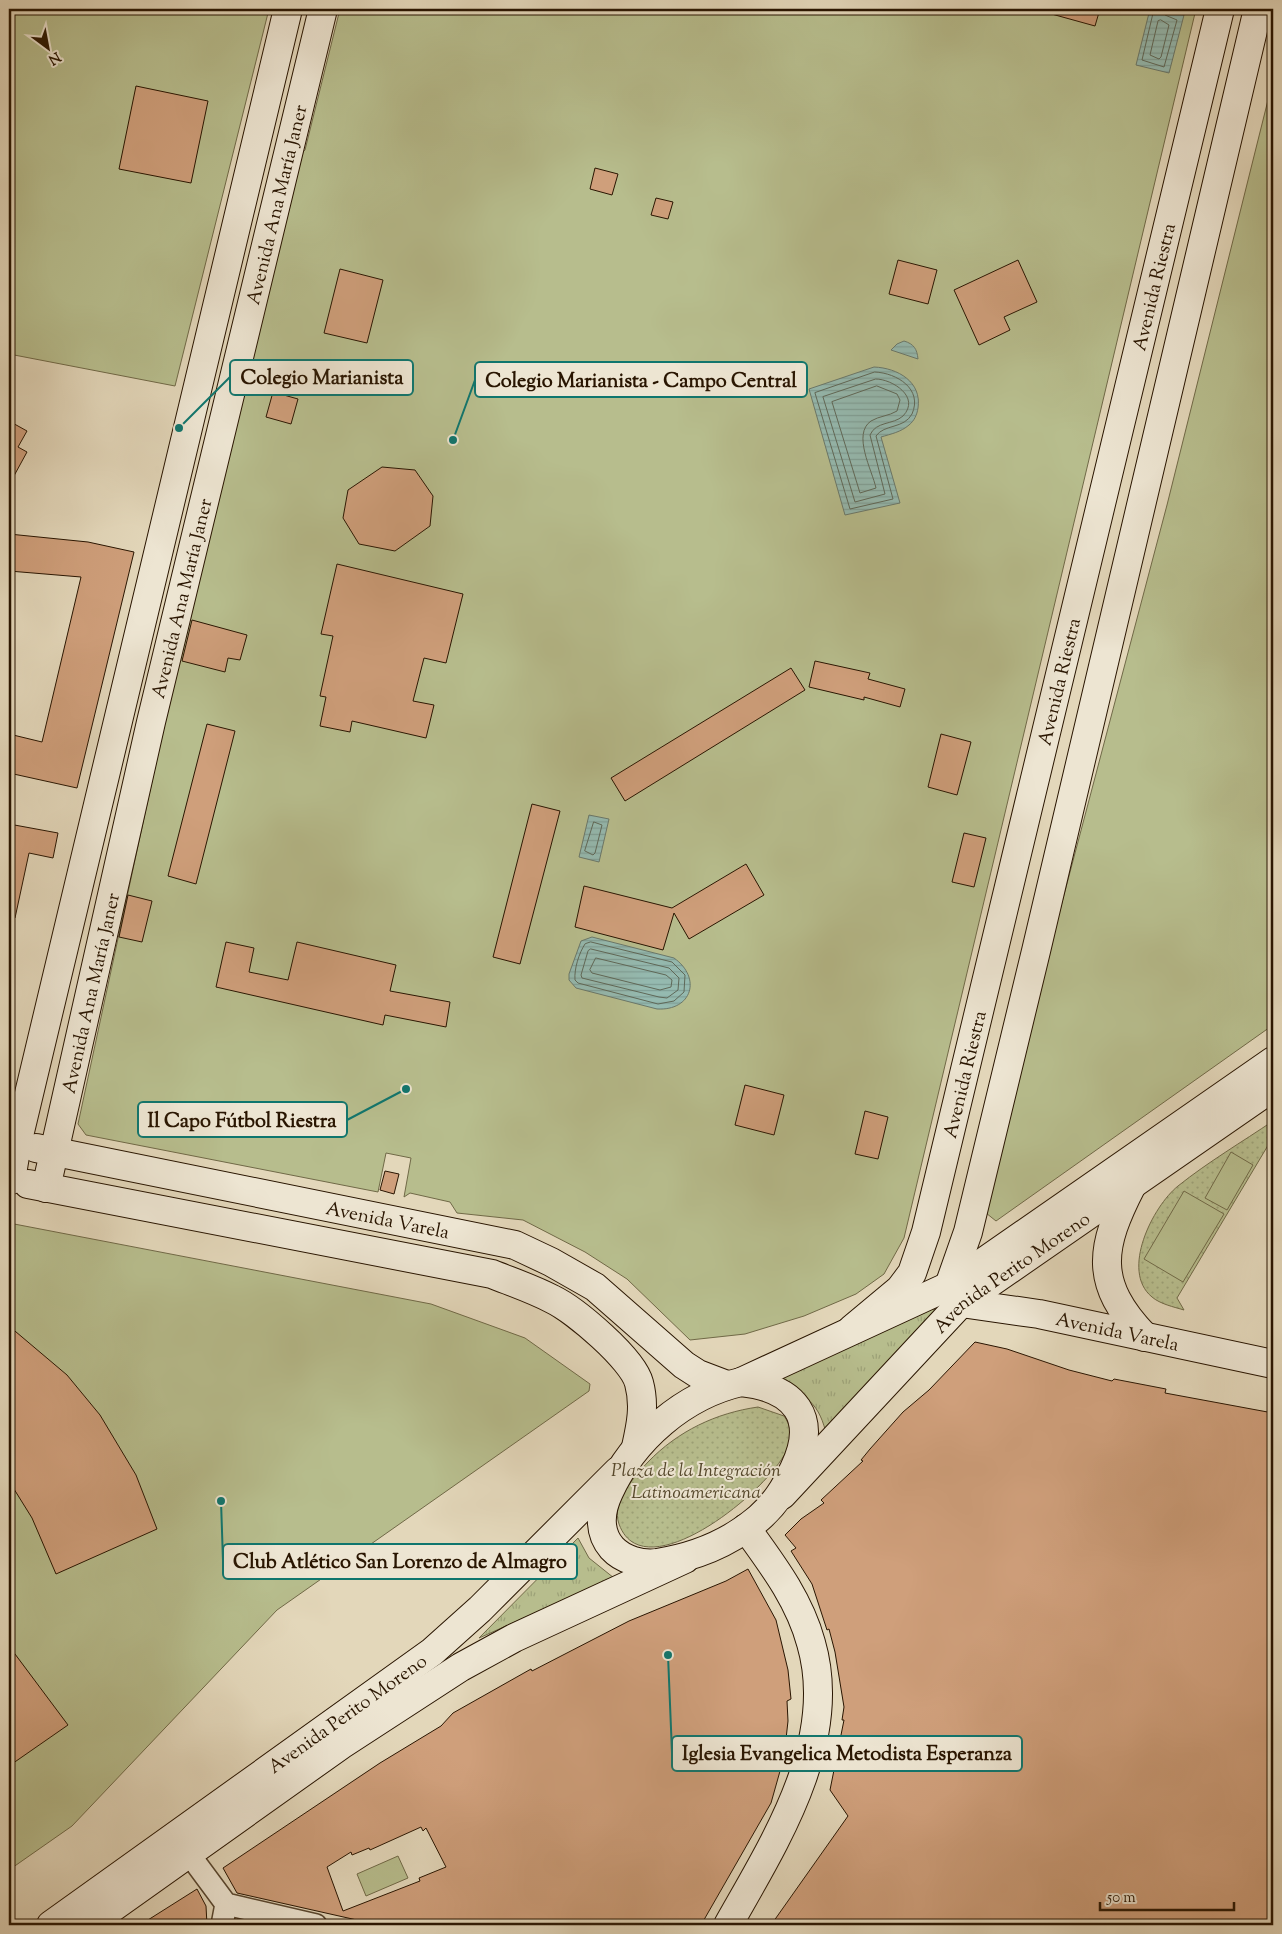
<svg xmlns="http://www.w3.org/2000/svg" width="1282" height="1934" font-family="'Sorts Mill Goudy',serif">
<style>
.grass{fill:url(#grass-tufts);stroke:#706947}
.park{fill:url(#park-dots);stroke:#706947}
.garden{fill:#b7bd8d;stroke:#706947}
.water{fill:url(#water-rules);stroke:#6a786a}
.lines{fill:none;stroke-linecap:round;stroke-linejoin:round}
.shore{stroke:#5f6858;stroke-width:1}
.building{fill:#cf9f7b;stroke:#291501;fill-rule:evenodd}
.street-casing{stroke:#58462f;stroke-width:24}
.secondary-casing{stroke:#291501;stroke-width:30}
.street{stroke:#ede5d2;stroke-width:21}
.secondary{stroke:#ede5d2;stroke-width:28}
.labels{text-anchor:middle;stroke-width:4;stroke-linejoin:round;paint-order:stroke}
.street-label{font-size:19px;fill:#291501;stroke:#ede5d2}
.park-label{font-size:19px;font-style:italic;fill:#54472b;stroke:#ede5d2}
.leader{fill:none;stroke:#0f766e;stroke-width:2}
.callout-dot{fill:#0f766e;stroke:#ede5d2;stroke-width:2}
.callout{fill:#ede5d2;stroke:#0f766e;stroke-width:2}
.callout-label{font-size:20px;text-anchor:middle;font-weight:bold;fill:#291501}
</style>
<defs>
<pattern id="grass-tufts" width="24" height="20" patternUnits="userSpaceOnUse" patternTransform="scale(1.25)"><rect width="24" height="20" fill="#b7bd8d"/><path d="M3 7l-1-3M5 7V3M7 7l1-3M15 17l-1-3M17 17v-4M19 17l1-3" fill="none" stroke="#9da278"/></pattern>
<pattern id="park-dots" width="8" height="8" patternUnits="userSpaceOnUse" patternTransform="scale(1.25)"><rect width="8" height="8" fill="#b7bd8d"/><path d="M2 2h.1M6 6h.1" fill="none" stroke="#9da278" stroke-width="1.8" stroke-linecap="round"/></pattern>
<pattern id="water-rules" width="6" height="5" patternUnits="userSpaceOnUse" patternTransform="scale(1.25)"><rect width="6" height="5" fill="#95bab0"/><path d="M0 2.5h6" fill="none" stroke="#809f96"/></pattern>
</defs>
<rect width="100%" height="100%" fill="#e3d7ba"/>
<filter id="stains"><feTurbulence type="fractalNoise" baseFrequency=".004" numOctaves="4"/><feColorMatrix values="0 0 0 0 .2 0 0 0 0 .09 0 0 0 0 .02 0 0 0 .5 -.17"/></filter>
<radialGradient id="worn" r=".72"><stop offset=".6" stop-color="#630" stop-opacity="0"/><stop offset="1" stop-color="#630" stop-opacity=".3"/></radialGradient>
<path class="grass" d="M937 1309 921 1335 827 1438C820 1402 806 1397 777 1378L919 1310Z
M578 1538 589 1558 614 1578 479 1638Z"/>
<path class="park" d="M1273 1121V1137L1177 1298 1184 1310C1174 1307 1160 1304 1152 1297 1120 1271 1153 1206 1178 1186 1208 1162 1242 1142 1273 1121Z
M758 1407 784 1416C790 1424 792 1435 789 1445 776 1486 644 1594 619 1524 611 1502 634 1477 648 1462 678 1431 716 1413 758 1407Z"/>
<path class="garden" d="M9 9H269L175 386 9 354Z
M340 9H1196L904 1238 884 1274 856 1294 804 1316 745 1334 690 1340 627 1279 585 1252 523 1220 457 1213 450 1202 410 1193 404 1197 411 1158 386 1153 378 1192 86 1135 78 1124 187 619 301 154 305 150Z
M1273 80V1025L996 1221 981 1209 1167 505Z
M1231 1152 1253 1165 1227 1210 1205 1198Z
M1184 1191 1224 1214 1183 1282 1144 1259Z
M9 1223 431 1304 525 1338 590 1384 589 1391 277 1610 72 1826 9 1870Z
M398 1856 408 1878 366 1896 357 1874Z"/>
<path class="water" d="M1150 9 1184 15 1169 73 1136 65Z
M904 341C914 344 917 349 918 359L891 350 897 344Z
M874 367C898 368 922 382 918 408 917 415 914 421 909 425 901 432 891 434 881 437L900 503 845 515 809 389Z
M589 815 609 819 599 862 579 857Z
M592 937 674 958C702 978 692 1011 657 1009L576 988 569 980V974L581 941Z"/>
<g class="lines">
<path class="shore" d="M1154 9 1142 60 1164 67 1177 20 1165 15 1163 9
M1161 20 1169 25 1161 57 1159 59 1150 55 1158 21Z
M875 372C897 373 923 389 912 414 904 429 884 424 876 436L893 499 850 509 815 393Z
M876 379C892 379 921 397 903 416 893 425 876 421 870 435L885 494 855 502 823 397Z
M877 386 897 394 900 400 897 411C889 416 879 416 871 421 852 434 872 470 876 488L860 493 832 402Z
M594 822 602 825 595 853 593 855 585 851Z
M591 942 672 962 685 975 684 992 674 1001 658 1004 578 983 575 980C574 969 579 953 585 944Z
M591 949 669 968 679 978 678 990 667 998 659 997 582 978 581 975 588 951Z
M596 958 666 975 672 980 671 987 660 990 592 973 590 970Z"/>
</g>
<path class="building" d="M1049 9H1100L1095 26 1048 13Z
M136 86 208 101 191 183 119 169Z
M595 168 618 174 612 195 590 189Z
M656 198 673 202 668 219 651 215Z
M898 260 937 270 928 304 889 294Z
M1018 260 1037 302 1004 317 1010 330 979 345 954 290Z
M340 269 383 280 367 343 324 333Z
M273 392 298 399 291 424 266 417Z
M9 421 27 431 18 447 27 452 9 485Z
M382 467 415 470 433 496 430 526 395 551 359 544 343 518 348 490Z
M9 534 88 542 134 552 77 788 9 773V734L42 742 81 577 9 571Z
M337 564 463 594 446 663 424 658 413 701 434 705 426 738 352 721 350 732 320 726 326 697 320 696 333 636 321 634Z
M192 620 247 635 240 660 228 658 225 672 182 661Z
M815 661 870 673 868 679 905 689 900 707 864 697V700L809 687Z
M791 668 805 690 625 801 611 778Z
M207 724 235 731 196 884 168 876Z
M941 734 971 742 957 795 928 787Z
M532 804 560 811 520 964 493 957Z
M9 824 58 833 53 858 29 853 15 918 9 917Z
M964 833 986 838 974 887 952 882Z
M746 864 764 895 689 939 674 913 663 950 575 927 584 886 672 908Z
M128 895 152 901 142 942 119 937Z
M226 942 254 948 249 972 288 980 297 942 396 965 390 991 450 1002 446 1027 385 1015 383 1025 216 987Z
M745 1085 784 1095 774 1135 735 1125Z
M865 1111 888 1117 878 1159 855 1154Z
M385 1171 399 1174 394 1194 380 1190Z
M9 1326 67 1375 100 1415 136 1475 157 1529 56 1574 32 1518 9 1481Z
M975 1342 1007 1349 1069 1370 1112 1381 1114 1379 1166 1389 1165 1393 1273 1413V1925H771L848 1816 830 1790 844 1720H842L844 1707 835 1652 829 1629 827 1630 812 1584 791 1551 796 1548 785 1535 801 1519 824 1503 821 1500 863 1461 861 1460 870 1449 903 1412 929 1390Z
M748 1569 776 1620 788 1670 791 1699 787 1701 788 1721 784 1757 771 1803 701 1925H379L237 1893 223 1868 380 1763 441 1726 453 1713 531 1669 532 1671 629 1621 726 1581ZM421 1827 423 1831 426 1828 446 1867 419 1878 420 1881 343 1911 327 1867 351 1852 352 1855 369 1848 370 1850Z
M9 1646 68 1725 9 1766Z
M197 1889 206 1906 207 1925H140Z"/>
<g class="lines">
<g class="street-casing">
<path id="street" d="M189 1854 226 1904 316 1925
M222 1925 226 1904"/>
</g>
<g class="secondary-casing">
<g id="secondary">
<path id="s1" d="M36 1148 515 1245 551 1262 595 1287 684 1365 698 1374 727 1385"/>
<path d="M11 1180 17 1144 288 9"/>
<path d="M28 1184 492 1274C512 1282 533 1289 552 1299 575 1310 633 1359 639 1383 645 1405 641 1425 636 1447"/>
<path d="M1132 1185C1100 1247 1093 1283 1145 1337"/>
<path id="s2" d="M46 1188 151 722 323 9"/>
<path d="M949 1286 968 1232 1036 951 1258 9"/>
<path id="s3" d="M961 1303 1039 1314 1273 1364"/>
<path id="s4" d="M852 1329 900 1289 912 1273 926 1232 1220 9"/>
<path d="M741 1382 949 1286 1273 1061"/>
<path d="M741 1382C795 1388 819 1417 794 1469 785 1488 776 1503 759 1518 730 1543 695 1557 657 1563 642 1565 623 1560 612 1548 598 1532 600 1511 609 1492 633 1439 684 1395 741 1382Z"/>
<path id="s5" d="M782 1495 961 1303 1273 1087"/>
<path id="s6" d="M51 1925 432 1652 480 1609 618 1471"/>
<path d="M88 1925 341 1745 461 1667 514 1638 685 1559"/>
<path d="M728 1925C774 1843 840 1742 811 1643 799 1599 772 1564 746 1528"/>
</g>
</g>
<use href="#street" class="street"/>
<use href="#secondary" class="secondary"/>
</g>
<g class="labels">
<g class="street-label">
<text dy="7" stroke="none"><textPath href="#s2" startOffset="1010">Avenida Ana María Janer</textPath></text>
<text dy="7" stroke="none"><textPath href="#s4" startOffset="1098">Avenida Riestra</textPath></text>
<text dy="7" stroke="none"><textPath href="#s2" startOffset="605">Avenida Ana María Janer</textPath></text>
<text dy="7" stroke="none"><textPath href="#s4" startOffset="692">Avenida Riestra</textPath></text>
<text dy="7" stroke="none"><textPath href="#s2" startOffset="200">Avenida Ana María Janer</textPath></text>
<text dy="7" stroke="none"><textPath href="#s4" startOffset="288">Avenida Riestra</textPath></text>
<text dy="7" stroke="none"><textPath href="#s1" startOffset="359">Avenida Varela</textPath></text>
<text dy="7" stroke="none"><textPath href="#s5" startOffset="321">Avenida Perito Moreno</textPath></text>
<text dy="7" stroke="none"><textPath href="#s3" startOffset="159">Avenida Varela</textPath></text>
<text dy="7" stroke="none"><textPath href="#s6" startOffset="364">Avenida Perito Moreno</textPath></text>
</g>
<g class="park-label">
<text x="696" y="1476">Plaza de la Integración<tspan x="696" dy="22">Latinoamericana</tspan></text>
</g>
</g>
<path class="leader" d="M179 428L230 377M453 440L475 380M406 1089L347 1120M221 1501L223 1561M668 1655L672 1753"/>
<g class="callout-dot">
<circle cx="179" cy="428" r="5"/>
<circle cx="453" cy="440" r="5"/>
<circle cx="406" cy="1089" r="5"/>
<circle cx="221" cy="1501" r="5"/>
<circle cx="668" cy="1655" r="5"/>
</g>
<g class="callout">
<rect x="230" y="360" width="183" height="35" rx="5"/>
<rect x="475" y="362" width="332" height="35" rx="5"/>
<rect x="138" y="1102" width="209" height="35" rx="5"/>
<rect x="223" y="1544" width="354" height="35" rx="5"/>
<rect x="672" y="1736" width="350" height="35" rx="5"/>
</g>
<g class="callout-label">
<text x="322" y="384">Colegio Marianista</text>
<text x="641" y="387">Colegio Marianista - Campo Central</text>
<text x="242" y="1127">Il Capo Fútbol Riestra</text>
<text x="400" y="1568">Club Atlético San Lorenzo de Almagro</text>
<text x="847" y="1760">Iglesia Evangelica Metodista Esperanza</text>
</g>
<rect width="1282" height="1934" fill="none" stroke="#e3d7ba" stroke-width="30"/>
<rect x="10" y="10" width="1262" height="1914" fill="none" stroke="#291501" stroke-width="2.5"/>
<rect x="15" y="15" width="1252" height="1904" fill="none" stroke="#291501"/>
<g transform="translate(48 48) rotate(148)" stroke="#ede5d2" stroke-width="4" paint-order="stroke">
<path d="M0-4L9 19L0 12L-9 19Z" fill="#291501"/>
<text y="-8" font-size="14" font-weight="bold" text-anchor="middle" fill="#291501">N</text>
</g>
<path d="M1100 1902v8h134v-8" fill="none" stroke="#291501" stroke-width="2.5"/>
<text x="1107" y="1902" font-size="15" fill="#291501" stroke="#ede5d2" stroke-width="4" paint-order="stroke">50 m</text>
<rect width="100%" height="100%" filter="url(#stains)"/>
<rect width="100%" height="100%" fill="url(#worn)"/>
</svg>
